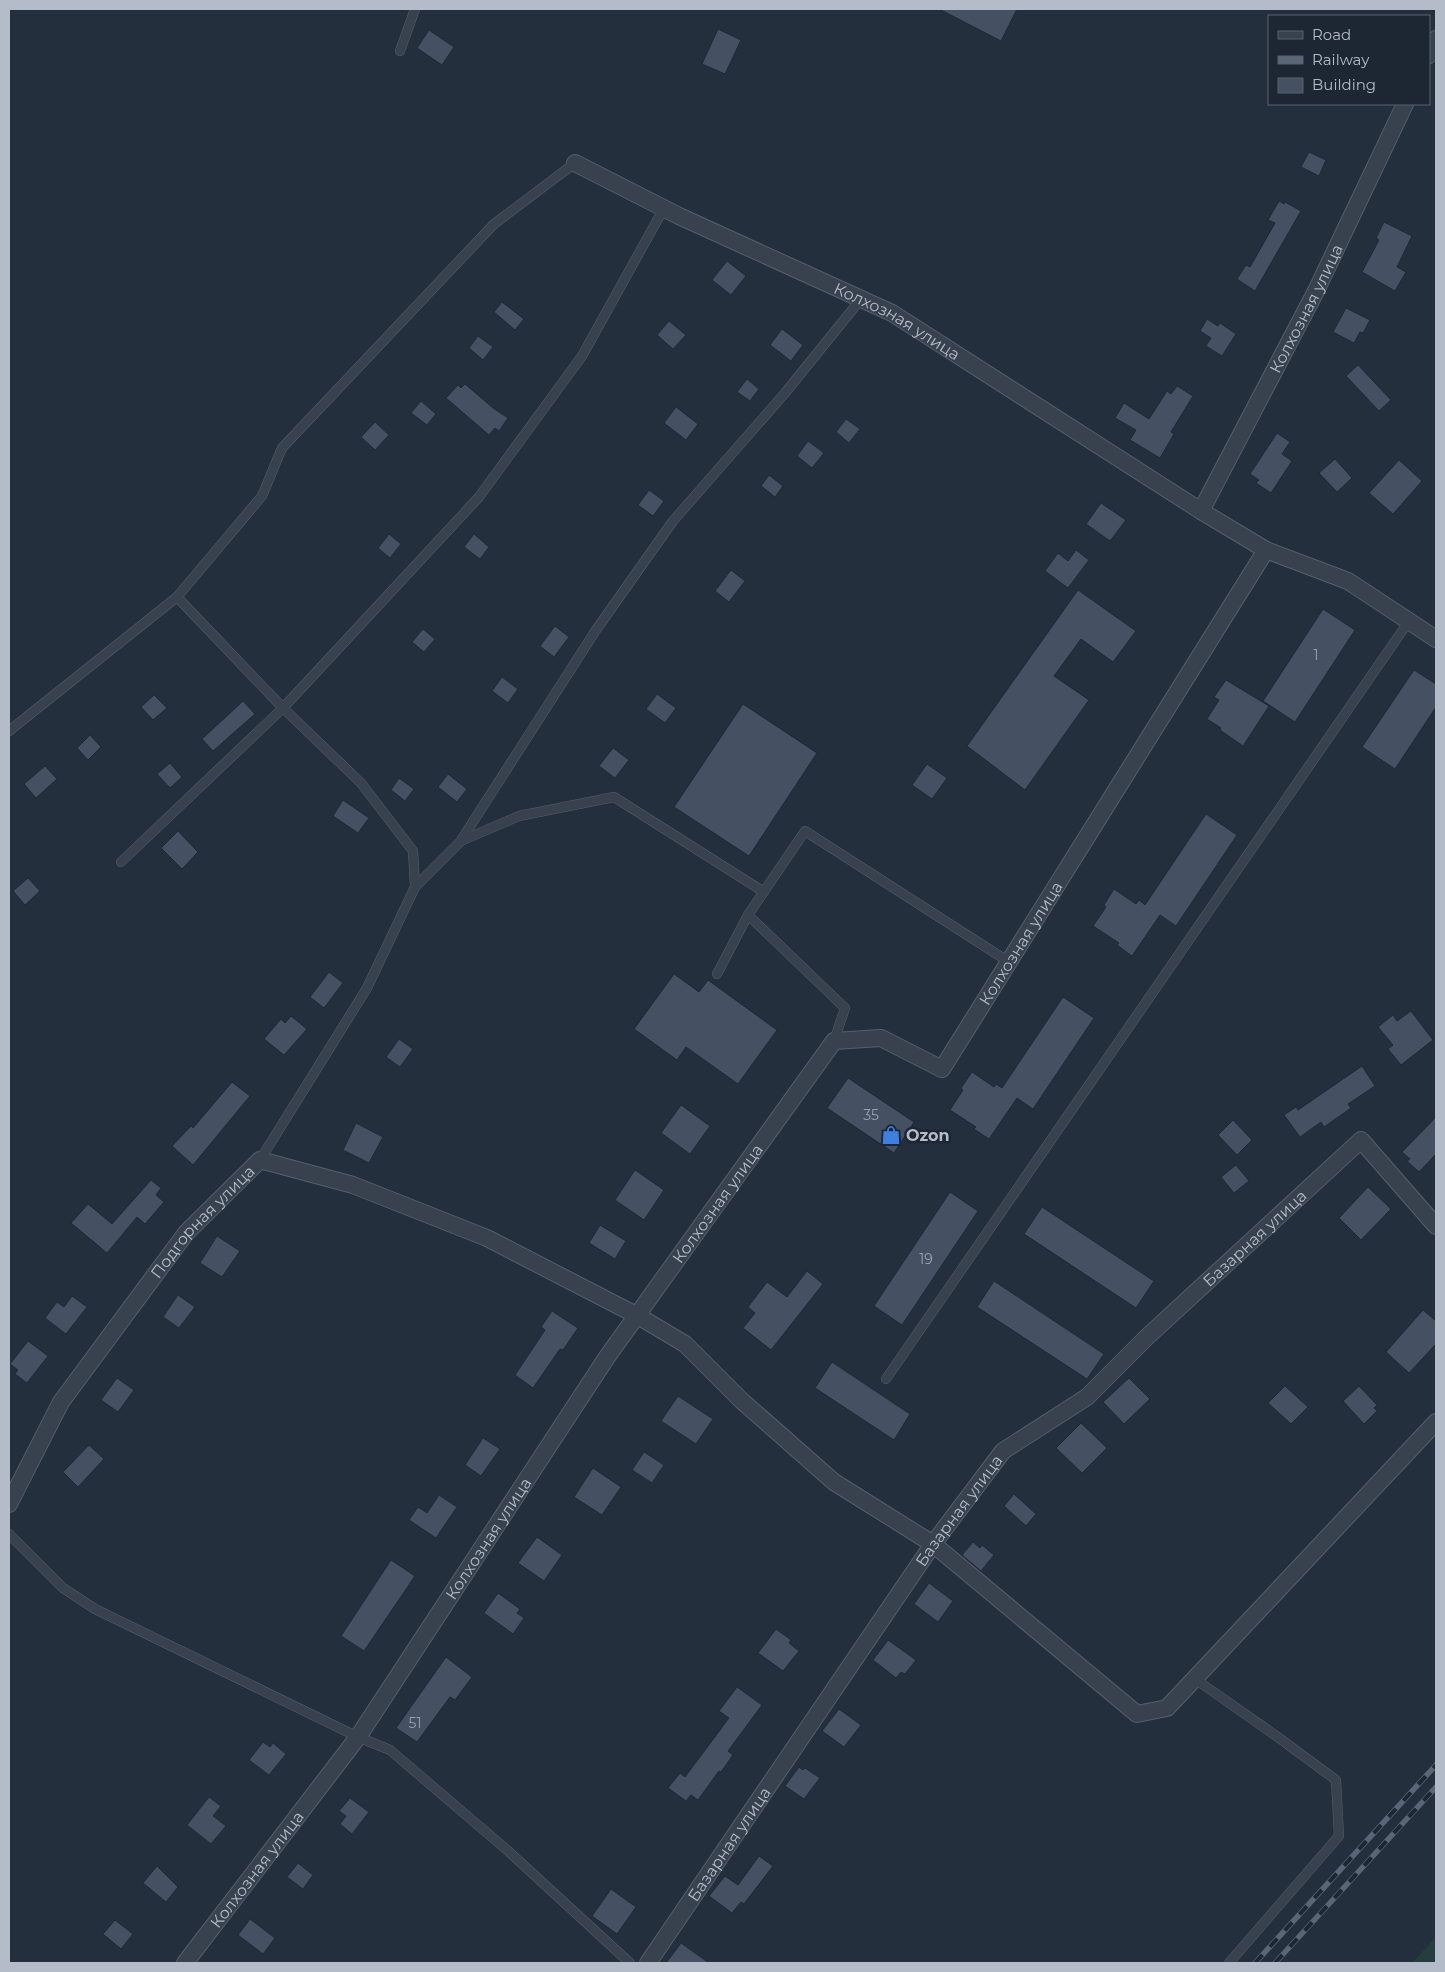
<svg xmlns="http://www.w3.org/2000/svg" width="1445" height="1972" font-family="Montserrat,sans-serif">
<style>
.green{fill:#263c3f}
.building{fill:#455162;stroke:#1f2835}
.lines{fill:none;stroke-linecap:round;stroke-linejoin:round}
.service-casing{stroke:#565f6c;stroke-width:10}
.minor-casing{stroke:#565f6c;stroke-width:18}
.service{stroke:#38414e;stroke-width:9}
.minor{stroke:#38414e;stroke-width:16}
.rail-casing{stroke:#5a6575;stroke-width:5.5}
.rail{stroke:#1d2633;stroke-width:4;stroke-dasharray:11;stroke-linecap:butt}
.labels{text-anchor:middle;stroke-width:5;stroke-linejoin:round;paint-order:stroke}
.number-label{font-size:14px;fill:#98a1af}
.street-label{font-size:16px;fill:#b4bcc9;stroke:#1d2633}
.poi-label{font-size:16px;font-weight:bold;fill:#b4bcc9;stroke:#1d2633;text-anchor:start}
</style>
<rect width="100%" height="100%" fill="#242f3e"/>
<path class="green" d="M1436 1937V1963H1412Z"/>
<path class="building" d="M939 9H1017L1001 41Z
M718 29 741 40 725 74 702 64Z
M429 30 454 47 442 65 417 48Z
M1309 152 1326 160 1319 176 1301 167Z
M1279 201 1284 204 1285 202 1301 211 1255 291 1237 279 1246 265 1250 267 1275 223 1268 220Z
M1384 222 1412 236 1397 267 1406 272 1395 291 1362 272 1379 240 1376 238Z
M727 261 746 276 731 295 712 280Z
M502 302 524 319 515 330 494 312Z
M1346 308 1370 320 1363 333 1360 332 1354 343 1333 332Z
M1207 319 1218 326 1220 323 1236 334 1222 356 1206 346 1211 338 1200 331Z
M669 321 686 335 673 349 657 335Z
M782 329 803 345 791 361 770 345Z
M478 336 493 347 483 360 469 348Z
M1358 365 1391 400 1379 411 1346 376Z
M747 379 759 389 750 401 737 392Z
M465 384 493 408 508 418 499 431 495 428 489 435 446 398 458 385 461 388Z
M1177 386 1193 396 1171 432 1174 434 1160 458 1130 440 1136 430 1115 418 1124 403 1149 419 1167 391 1171 394Z
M421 401 436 414 427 425 411 413Z
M676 407 698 424 686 440 664 423Z
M846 419 860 429 849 443 836 432Z
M375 422 389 435 375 450 361 437Z
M1277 433 1290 442 1282 454 1292 461 1271 493 1256 483 1259 480 1250 474Z
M808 441 824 453 812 468 797 456Z
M1335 459 1352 478 1337 492 1319 473Z
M1399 460 1422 481 1393 514 1369 493Z
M769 475 783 486 775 497 761 486Z
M649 490 664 501 653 516 638 505Z
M1101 503 1126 520 1110 541 1086 524Z
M389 534 401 544 390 558 378 548Z
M474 534 489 547 480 559 464 547Z
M1076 550 1089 560 1068 588 1045 571 1058 553 1068 561Z
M731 570 745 581 729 602 715 591Z
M1078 590 1136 631 1113 662 1081 639 1054 676 1089 700 1025 790 967 746Z
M1323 609 1355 630 1295 722 1263 701Z
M555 626 569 637 554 657 540 646Z
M423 629 435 639 424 652 412 642Z
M1414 670 1436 684V707L1395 769 1362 747Z
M502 677 518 689 508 703 492 691Z
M1226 680 1269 706 1243 746 1220 730 1221 728 1207 719 1219 700 1214 697Z
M657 694 676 708 665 723 646 709Z
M154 695 167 708 153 720 141 707Z
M243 701 255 714 213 751 202 739Z
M743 704 817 753 749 856 674 807Z
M90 735 101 747 88 760 77 748Z
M613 748 629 760 615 778 599 766Z
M170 763 182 777 170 788 157 774Z
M927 764 947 778 932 799 912 785Z
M45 766 57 779 36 798 24 784Z
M448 774 467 789 457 802 438 787Z
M399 778 414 789 405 801 391 790Z
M343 800 369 818 358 833 333 816Z
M1206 814 1237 835 1176 926 1160 915 1132 956 1117 945 1119 943 1093 926 1106 907 1104 905 1114 889 1136 904 1139 900 1145 905Z
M178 831 198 852 182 869 161 848Z
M28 878 40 891 25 905 13 891Z
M329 972 343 983 324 1008 310 997Z
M674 974 699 992 708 980 777 1030 738 1084 686 1047 677 1060 634 1029Z
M1063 997 1094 1018 1033 1109 1017 1098 989 1139 974 1129 976 1127 950 1110 963 1090 961 1088 972 1072 994 1087 996 1084 1002 1088Z
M1411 1011 1433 1040 1401 1065 1388 1049 1393 1045 1378 1027 1393 1015 1397 1021Z
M291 1016 307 1029 284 1055 264 1039 281 1019 285 1023Z
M399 1039 413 1049 400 1067 386 1057Z
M1362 1066 1375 1086 1348 1104 1351 1108 1324 1127 1321 1122 1300 1137 1284 1115 1296 1107 1298 1110Z
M848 1078 914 1122 894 1153 827 1108Z
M232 1082 250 1096 193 1165 172 1146 191 1126 193 1128Z
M681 1105 710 1126 690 1154 661 1133Z
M1436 1117V1154L1419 1172 1407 1161 1410 1159 1402 1152Z
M1233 1120 1252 1140 1237 1155 1218 1135Z
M356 1123 383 1137 369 1163 343 1150Z
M1236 1165 1249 1181 1234 1193 1221 1177Z
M635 1170 664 1190 644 1220 615 1200Z
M151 1180 161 1188 156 1195 164 1202 145 1224 137 1217 107 1253 71 1223 88 1204 112 1224Z
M1368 1187 1391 1209 1361 1240 1339 1218Z
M950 1192 978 1211 902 1325 874 1306Z
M1042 1207 1154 1281 1136 1308 1024 1234Z
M600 1225 626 1241 615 1259 589 1243Z
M217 1236 240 1251 222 1277 200 1263Z
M807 1271 823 1284 771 1350 743 1328 755 1313 748 1307 767 1282 787 1297Z
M994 1281 1104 1354 1087 1379 977 1307Z
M178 1295 195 1307 179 1328 163 1317Z
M72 1296 87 1307 66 1334 45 1318 57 1302 64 1307Z
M1423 1310 1436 1321V1344L1409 1373 1386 1352Z
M552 1311 578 1328 563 1350 560 1349 533 1388 515 1375 545 1330 541 1327Z
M28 1341 48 1356 27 1383 15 1374 18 1370 10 1364Z
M832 1362 910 1414 894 1440 815 1388Z
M117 1378 134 1390 118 1412 101 1400Z
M1129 1378 1150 1399 1124 1424 1103 1402Z
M1285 1386 1308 1407 1291 1424 1268 1403Z
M1359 1386 1377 1405 1374 1408 1377 1411 1364 1424 1343 1401Z
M678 1396 713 1419 696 1444 661 1421Z
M1081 1423 1107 1448 1082 1473 1056 1448Z
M483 1438 500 1449 481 1476 465 1465Z
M89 1445 104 1459 78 1487 63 1472Z
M644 1452 664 1465 652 1483 632 1470Z
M593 1468 621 1487 602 1515 574 1497Z
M1014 1494 1036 1514 1026 1526 1004 1506Z
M439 1495 457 1507 436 1538 409 1520 418 1507 427 1513Z
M537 1537 562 1555 544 1581 518 1563Z
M973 1542 980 1548 982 1545 994 1555 981 1571 962 1555Z
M391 1560 415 1576 364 1651 341 1636Z
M929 1583 953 1601 938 1622 914 1604Z
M498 1593 520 1609 517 1613 524 1618 513 1634 484 1613Z
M776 1629 791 1640 789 1643 799 1651 783 1671 758 1653Z
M888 1640 916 1660 905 1674 901 1672 896 1678 873 1660Z
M446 1657 472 1677 455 1700 450 1697 417 1742 396 1728Z
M737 1687 762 1705 728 1751 733 1755 721 1772 719 1771 698 1800 691 1795 686 1801 668 1788 680 1773 685 1777 729 1718 719 1711Z
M839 1709 861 1725 844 1747 822 1731Z
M263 1742 270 1747 273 1743 286 1754 269 1775 249 1760Z
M799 1767 803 1770 805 1768 820 1778 804 1799 785 1786Z
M209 1797 221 1806 213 1816 226 1826 211 1844 187 1825Z
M350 1798 369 1812 352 1834 340 1824 346 1816 339 1811Z
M759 1856 773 1866 744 1904 741 1902 732 1913 709 1896 725 1876 738 1885Z
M298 1863 313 1875 303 1889 287 1877Z
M157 1866 178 1887 166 1902 143 1883Z
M611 1889 636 1907 617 1934 592 1916Z
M250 1919 275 1938 263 1954 238 1935Z
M115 1920 133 1934 121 1949 103 1934Z
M681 1943 709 1963H666Z"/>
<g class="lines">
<g class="service-casing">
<path id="service" d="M400 51 415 9
M9 731 177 597
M461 841 519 816 614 797 764 892
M121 862 283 708 479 497 582 356 664 208
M415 887 460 842 596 630 673 521 785 393 861 299
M748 915 845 1008 834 1041
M717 974 748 915 805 831 1009 962
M260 1160 367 988 415 887 413 851 361 783 283 708 177 597 262 496 282 448 494 224 575 163
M886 1379 1409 621
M9 1534 63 1588 95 1609 358 1737 390 1750 507 1850 630 1963
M1195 1679 1275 1735 1336 1780 1339 1836 1229 1963"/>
</g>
<g class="minor-casing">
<g id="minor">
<path d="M1429 55 1436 39"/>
<path id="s1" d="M575 163 679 216 892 313 1201 511 1266 550 1348 581 1436 639"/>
<path id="s2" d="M1201 511 1316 291 1405 104"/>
<path id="s3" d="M9 1504 61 1402 186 1233 260 1160 353 1185 487 1238 638 1316 685 1344 742 1401 834 1482 933 1544 1137 1714 1167 1708 1436 1422"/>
<path id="s4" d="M185 1963 358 1737 607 1357 834 1041 881 1038 942 1069 1266 550"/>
<path id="s5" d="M648 1963 933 1544 1003 1451 1087 1397 1147 1337 1361 1140 1436 1226"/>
</g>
</g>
<use href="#service" class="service"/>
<use href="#minor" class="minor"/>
<g class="rail-casing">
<path id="rail" d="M1255 1963 1436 1765
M1275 1963 1436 1787"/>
</g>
<use href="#rail" class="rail"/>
</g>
<defs>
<g id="shop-bare" transform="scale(1.5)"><path d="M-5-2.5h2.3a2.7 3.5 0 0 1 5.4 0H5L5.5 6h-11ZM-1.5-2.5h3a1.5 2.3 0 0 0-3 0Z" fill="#3f7fe0" stroke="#1d2633" stroke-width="2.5" paint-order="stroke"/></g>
</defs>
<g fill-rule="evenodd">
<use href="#shop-bare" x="891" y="1135"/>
</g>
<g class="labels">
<g class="number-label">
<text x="1316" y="660">1</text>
<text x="871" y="1120">35</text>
<text x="926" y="1264">19</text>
<text x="415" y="1728">51</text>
</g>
<g class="street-label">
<text dy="6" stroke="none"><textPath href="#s2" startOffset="228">Колхозная улица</textPath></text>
<text dy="6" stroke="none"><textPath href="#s1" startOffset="359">Колхозная улица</textPath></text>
<text dy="6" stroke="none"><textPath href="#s4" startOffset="1392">Колхозная улица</textPath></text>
<text dy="6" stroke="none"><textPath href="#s4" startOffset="928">Колхозная улица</textPath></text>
<text dy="6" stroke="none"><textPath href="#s3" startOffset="344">Подгорная улица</textPath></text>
<text dy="6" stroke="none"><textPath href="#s5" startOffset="954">Базарная улица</textPath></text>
<text dy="6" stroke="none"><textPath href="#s5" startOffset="549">Базарная улица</textPath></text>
<text dy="6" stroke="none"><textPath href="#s4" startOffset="522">Колхозная улица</textPath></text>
<text dy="6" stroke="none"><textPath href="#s5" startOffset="144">Базарная улица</textPath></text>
<text dy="6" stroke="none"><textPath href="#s4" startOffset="118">Колхозная улица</textPath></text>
</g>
<g class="poi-label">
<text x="906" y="1141">Ozon</text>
</g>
</g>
<rect width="1445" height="1972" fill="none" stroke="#b4bcc9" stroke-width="20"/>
<rect x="1268" y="15" width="162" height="90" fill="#1d2633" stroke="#59626f"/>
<rect x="1278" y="31" width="25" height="8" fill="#38414e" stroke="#59626f"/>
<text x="1312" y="40" font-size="15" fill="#b4bcc9">Road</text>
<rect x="1278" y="56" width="25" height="8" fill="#5a6575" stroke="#59626f"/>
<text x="1312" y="65" font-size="15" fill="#b4bcc9">Railway</text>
<rect x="1278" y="78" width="25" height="15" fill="#455162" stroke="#59626f"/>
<text x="1312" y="90" font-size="15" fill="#b4bcc9">Building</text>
</svg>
